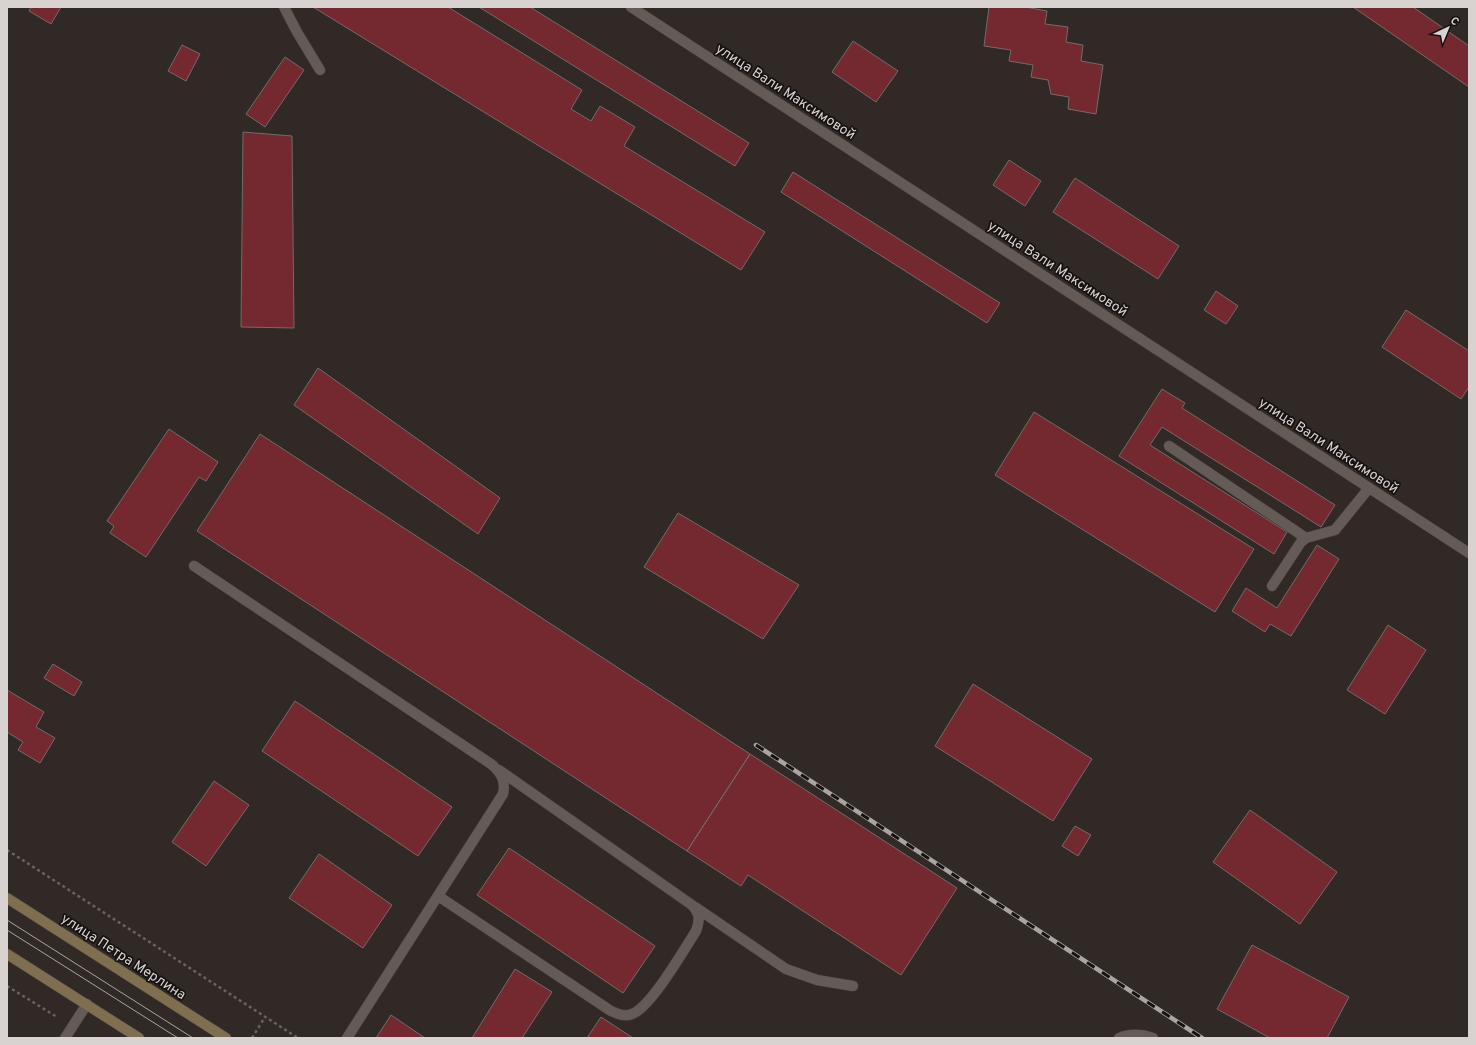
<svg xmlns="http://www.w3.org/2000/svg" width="1476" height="1045" font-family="Overpass,sans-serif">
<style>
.building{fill:#742830;stroke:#756b6b}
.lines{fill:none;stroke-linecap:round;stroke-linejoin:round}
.service-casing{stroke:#4a4441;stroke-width:11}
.tertiary-casing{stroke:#4a4441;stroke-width:11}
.secondary-casing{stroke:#4a4441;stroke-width:11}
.path{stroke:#69625f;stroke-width:2.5;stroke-dasharray:3 3;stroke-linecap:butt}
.service{stroke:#645b57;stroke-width:10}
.tertiary{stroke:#645b57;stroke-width:10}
.secondary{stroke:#806e50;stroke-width:10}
.tram{stroke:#aaa5a2;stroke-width:1}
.rail-casing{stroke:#aaa5a2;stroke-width:4.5}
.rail{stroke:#161211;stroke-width:3;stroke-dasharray:9;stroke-linecap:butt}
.labels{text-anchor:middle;stroke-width:3.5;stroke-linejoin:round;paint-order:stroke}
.street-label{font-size:14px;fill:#d8d3d1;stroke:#161211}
</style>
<rect width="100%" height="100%" fill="#302925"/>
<path class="building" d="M31 7H61L51 24 29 11Z
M313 7H448L582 90 571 109 591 121 600 106 635 127 624 146 765 232 741 270Z
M479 7H530L749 143 735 166Z
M989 7H1025L1047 11 1045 24 1068 27 1066 42 1083 45 1081 61 1103 65 1096 114 1068 109 1069 97 1051 94 1048 80 1031 77 1033 65 1009 61 1011 50 984 46Z
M1353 7H1413L1469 46V87Z
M853 41 898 71 876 102 832 72Z
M182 45 200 54 186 81 168 71Z
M285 57 304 70 265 127 246 114Z
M243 132 292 136 294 328 241 327Z
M1009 160 1041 181 1025 206 993 185Z
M793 172 1000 303 987 323 781 192Z
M1075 178 1179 246 1158 279 1053 212Z
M1216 291 1238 306 1226 324 1204 310Z
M1406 310 1469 351V387L1461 399 1382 347Z
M318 368 500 498 478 534 294 405Z
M1162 389 1185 403 1182 408 1335 505 1321 527 1162 427 1150 445 1287 532 1274 554 1119 456Z
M1034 412 1254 549 1215 612 995 475Z
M169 429 218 462 206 481 199 477 146 557 110 533 114 526 107 521Z
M260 434 750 754 687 851 197 531Z
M678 513 799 585 763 639 644 567Z
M1317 545 1339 559 1291 636 1270 624 1265 632 1232 611 1246 588 1277 608Z
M1388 625 1426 650 1385 714 1347 690Z
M53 664 82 682 74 696 44 678Z
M973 684 1092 759 1053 821 935 746Z
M7 690 44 712 36 727 55 738 40 763 18 750 23 742 7 732Z
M295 701 452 807 418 856 262 751Z
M750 754 957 888 901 975 748 875 741 886 687 851Z
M214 781 249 805 206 866 172 842Z
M1250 810 1337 872 1300 924 1213 862Z
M1075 826 1091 835 1078 856 1062 846Z
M509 848 655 946 623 993 477 895Z
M319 854 392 905 363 948 289 898Z
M1252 945 1349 997 1327 1038H1270L1217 1009Z
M515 969 552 992 522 1038H472Z
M391 1015 425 1038H376Z
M601 1017 633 1038H587Z"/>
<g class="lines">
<g class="service-casing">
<path id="service" d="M284 7 297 32 320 70
M1169 446 1306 538
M194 566 491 764C501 772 506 781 503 794L347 1038
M1272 586 1301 542 1306 538 1335 530 1369 488
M438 896 611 1011C618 1014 624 1017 632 1014 651 1007 683 951 696 931 700 920 700 914 692 905L499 770
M695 907 786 969 817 980 853 986
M65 1038 87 1004
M1119 1038C1131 1033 1141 1034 1153 1038"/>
</g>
<g class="tertiary-casing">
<path id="tertiary" d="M631 7 1469 553"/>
</g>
<g class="secondary-casing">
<path id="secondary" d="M7 898 226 1038
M7 954 139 1038"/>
</g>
<path class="path" d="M7 850 298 1038
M7 986 57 1017
M252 1038 265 1017"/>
<use href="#service" class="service"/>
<use href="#tertiary" class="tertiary"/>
<use href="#secondary" class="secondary"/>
<path class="tram" d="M7 920 193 1038
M7 930 178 1038"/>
<g class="rail-casing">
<path id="rail" d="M756 745 1202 1038"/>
</g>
<use href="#rail" class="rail"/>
</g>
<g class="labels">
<g class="street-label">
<text transform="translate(786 91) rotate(33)" y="5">улица Вали Максимовой</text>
<text transform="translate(1058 268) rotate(33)" y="5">улица Вали Максимовой</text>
<text transform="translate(1329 445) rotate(33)" y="5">улица Вали Максимовой</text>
<text transform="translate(124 956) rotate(33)" y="5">улица Петра Мерлина</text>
</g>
</g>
<rect width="1476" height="1045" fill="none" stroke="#d8d3d1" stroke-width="16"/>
<g transform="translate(1448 28) rotate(44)" stroke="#161211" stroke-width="3" paint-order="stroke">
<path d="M0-3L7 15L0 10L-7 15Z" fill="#d8d3d1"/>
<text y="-6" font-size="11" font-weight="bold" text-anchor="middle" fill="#d8d3d1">С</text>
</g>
</svg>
